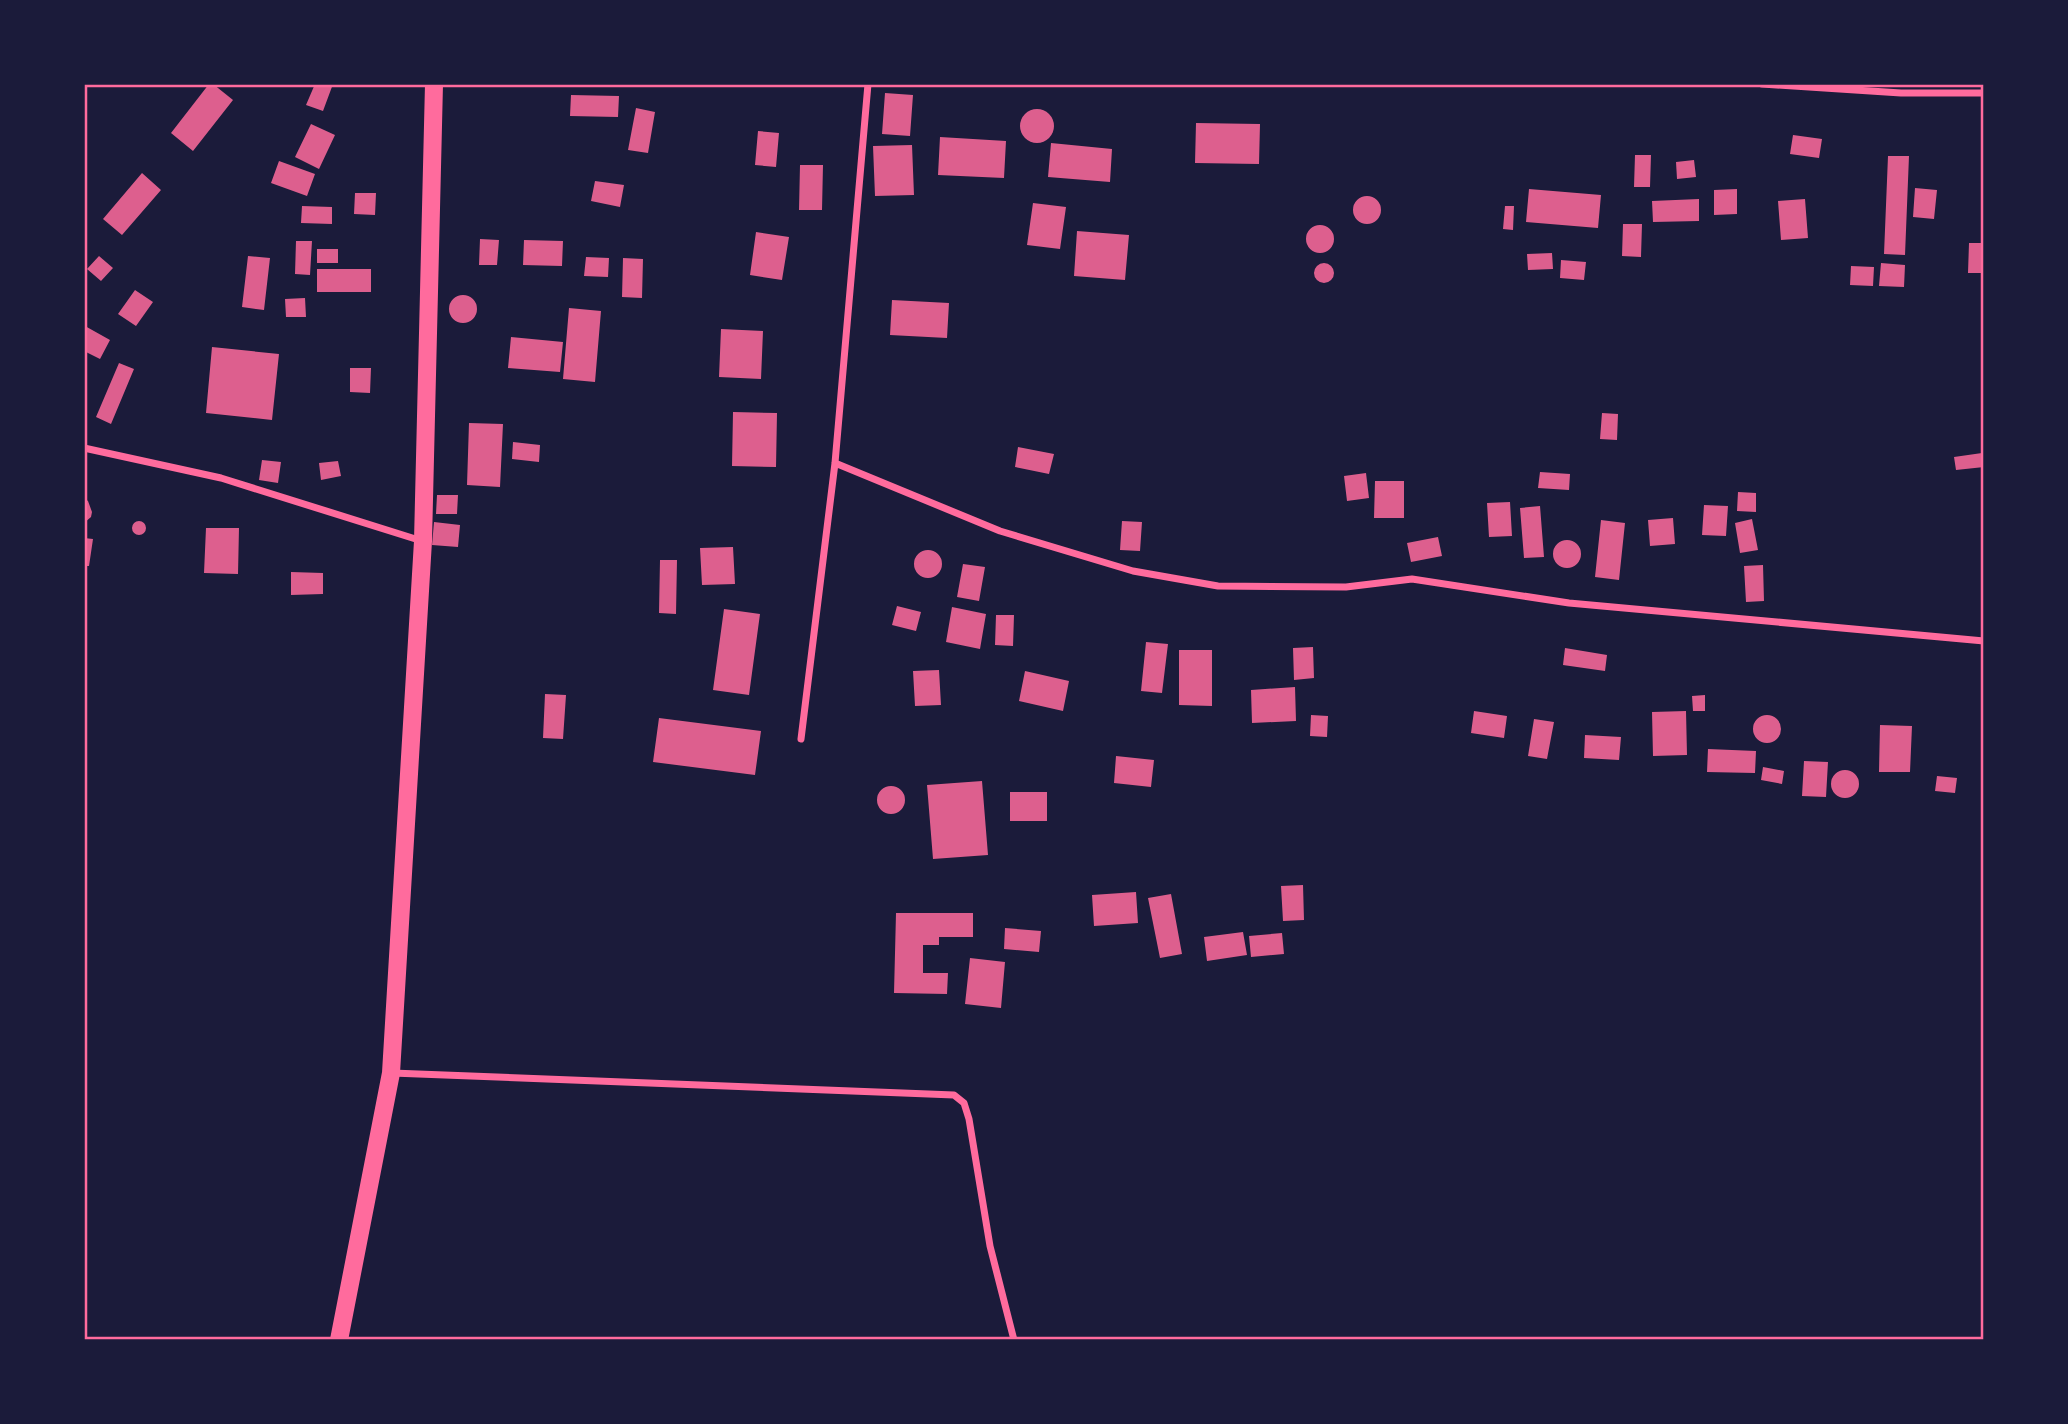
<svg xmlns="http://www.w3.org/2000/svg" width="2068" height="1424" font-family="Roboto,sans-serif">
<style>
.building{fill:#dd5f8e}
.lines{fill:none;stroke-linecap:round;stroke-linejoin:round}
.minor{stroke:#ff6b9d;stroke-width:7}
.primary{stroke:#ff6b9d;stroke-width:18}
.neatline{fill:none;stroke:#ff6b9d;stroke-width:2.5}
</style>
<rect width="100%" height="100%" fill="#1b1b3a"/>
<path class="building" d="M209 84H213L233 100 193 151 171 133Z
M315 84H333L323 111 306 105Z
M885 93 913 95 910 136 882 134Z
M571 95 619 96 618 117 570 116Z
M636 108 655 112 648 153 628 150Z
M1020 126a17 17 0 1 1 34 0a17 17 0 1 1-34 0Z
M1196 123 1260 124 1259 164 1195 163Z
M311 124 335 135 319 169 295 157Z
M758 131 779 133 776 167 755 165Z
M1793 135 1822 139 1819 158 1790 154Z
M940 137 1006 141 1004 178 938 175Z
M1051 143 1112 149 1110 182 1048 177Z
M912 145 914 195 875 196 873 146Z
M1635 155H1651L1650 187H1634Z
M1888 156H1909L1905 255 1884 254Z
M1694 160 1696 177 1677 179 1676 162Z
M279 161 315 174 307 196 271 183Z
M800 165H823L822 210H799Z
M142 173 161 190 122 235 103 219Z
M595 181 624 185 620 207 591 201Z
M1915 188 1937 190 1934 219 1913 217Z
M1529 189 1601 195 1598 228 1526 222Z
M1737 189V214L1714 215V190Z
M355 193H376L375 215 354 214Z
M1353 210a14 14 0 1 1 28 0a14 14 0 1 1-28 0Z
M1699 199V221L1653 222 1652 201Z
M1805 199 1808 238 1781 240 1778 201Z
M1033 203 1066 207 1060 249 1027 245Z
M302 206 332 207V224L301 223Z
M1505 206H1514L1513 230 1503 229Z
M1623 224H1642L1641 257 1622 256Z
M1306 239a14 14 0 1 1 28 0a14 14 0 1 1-28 0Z
M1077 231 1129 235 1125 280 1074 276Z
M756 232 789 237 782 280 750 275Z
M480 239 499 240 497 265H479Z
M524 240 563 241 562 266 523 265Z
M296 241H312L310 275 295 274Z
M1969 243H1984V273H1968Z
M317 249H338V263H317Z
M1552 253 1553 269 1528 270 1527 254Z
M99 256 113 268 101 281 87 269Z
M248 256 270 258 264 310 242 307Z
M586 257 609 258 608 277 584 276Z
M623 258 643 259 642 298 622 297Z
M1561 260 1586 262 1584 280 1560 278Z
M1314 273a10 10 0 1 1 20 0a10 10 0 1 1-20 0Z
M1881 263 1905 265 1904 287 1879 286Z
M1851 266 1874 267 1873 286 1850 285Z
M317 269H371V292H317Z
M135 290 153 302 136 326 118 314Z
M449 309a14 14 0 1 1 28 0a14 14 0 1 1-28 0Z
M305 298 306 317H286L285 299Z
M892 300 949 303 947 338 890 335Z
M569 308 601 311 595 382 563 379Z
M85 326 110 340 100 359 84 351Z
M721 329 763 331 761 379 719 377Z
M511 337 563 342 560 372 508 368Z
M212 347 279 354 272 420 206 413Z
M119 363 134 369 111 424 96 417Z
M350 368H371L370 393 350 392Z
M733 412 777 413 776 467 732 466Z
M1602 413 1618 414 1617 440 1600 439Z
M469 423 503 424 500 487 467 485Z
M513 442 540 445 539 462 512 459Z
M1018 447 1054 454 1049 474 1015 467Z
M1982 453 1984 467 1956 470 1954 457Z
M262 460 281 462 278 483 259 480Z
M338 461 341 476 321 480 319 463Z
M1540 472 1570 474 1569 490 1538 488Z
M1366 473 1369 498 1347 501 1344 476Z
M1375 481H1404V518H1374Z
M1738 492 1756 493V512L1737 511Z
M437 495H458L457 514H436Z
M84 498 88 501 92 512 91 517 84 523Z
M1510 502 1512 536 1489 537 1487 503Z
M1704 505 1728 506 1726 536 1702 535Z
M1540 506 1544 557 1524 558 1520 508Z
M1673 518 1675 544 1650 546 1648 520Z
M1752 519 1758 550 1740 553 1735 523Z
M1601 520 1625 523 1619 580 1595 577Z
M132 528a7 7 0 1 1 14 0a7 7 0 1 1-14 0Z
M1122 521 1142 522 1140 551 1120 550Z
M434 522 460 525 458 547 432 545Z
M206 528H239L238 574 204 573Z
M1438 537 1442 556 1411 562 1407 543Z
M84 538 93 539 89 566H84Z
M1553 554a14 14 0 1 1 28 0a14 14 0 1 1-28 0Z
M733 547 735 584 702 585 700 548Z
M914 564a14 14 0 1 1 28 0a14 14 0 1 1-28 0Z
M660 560H677L676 614 659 613Z
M963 564 985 567 979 601 957 597Z
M1763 565 1764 601 1746 602 1744 566Z
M291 572 323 573V594L291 595Z
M897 606 921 612 916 631 892 625Z
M952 607 986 614 980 649 946 642Z
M724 609 760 614 749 695 713 690Z
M996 615H1014L1013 646 995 645Z
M1146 642 1168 644 1162 693 1141 691Z
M1313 647 1314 678 1294 680 1293 648Z
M1565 648 1607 655 1605 671 1563 665Z
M1179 650H1212V706L1179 705Z
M939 670 941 705 915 706 913 671Z
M1025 671 1069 681 1063 711 1019 701Z
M1295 687 1296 721 1252 723 1251 690Z
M545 694 566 695 563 739 543 738Z
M1705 695V711H1693L1692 696Z
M1474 711 1507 716 1504 738 1471 733Z
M1686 711 1687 755 1653 756 1652 712Z
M1311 715 1328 716 1327 737 1310 736Z
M1753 729a14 14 0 1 1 28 0a14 14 0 1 1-28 0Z
M659 718 761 731 755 775 653 762Z
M1534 719 1554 722 1547 759 1528 756Z
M1880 725 1912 726 1910 772H1879Z
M1585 735 1621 737 1619 760 1584 758Z
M1708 749 1756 751 1755 773 1707 772Z
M1116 756 1154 760 1151 787 1114 783Z
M1804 761 1828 762 1826 797 1802 796Z
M1763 767 1784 771 1782 784 1761 780Z
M1831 784a14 14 0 1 1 28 0a14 14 0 1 1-28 0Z
M1937 776 1957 778 1955 793 1935 791Z
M982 781 988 855 933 859 927 785Z
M877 800a14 14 0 1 1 28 0a14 14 0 1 1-28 0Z
M1010 792H1047V821H1010Z
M1303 885 1304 920 1283 921 1281 886Z
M1136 892 1138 923 1094 926 1092 895Z
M1171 894 1182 954 1160 958 1148 898Z
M896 913H973V937H939V945H923V973H948L947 994 894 993Z
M1005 928 1041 931 1039 952 1004 949Z
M1243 932 1247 955 1207 961 1204 937Z
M1282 933 1284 954 1251 957 1249 936Z
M970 958 1005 962 1001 1008 965 1004Z"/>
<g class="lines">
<path class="minor" d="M1762 84 1901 93H1984
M84 448 221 478 422 541
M835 463 1000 531 1133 571 1218 586 1346 587 1412 579 1569 603 1984 641
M801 739 835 463 868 84
M392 1073 954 1095 964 1103 969 1119 990 1246 1014 1340"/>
<path class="primary" d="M339 1340 391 1073 423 541 434 84"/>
</g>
<rect width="2068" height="1424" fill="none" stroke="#1b1b3a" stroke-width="172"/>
<rect x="86" y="86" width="1896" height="1252" class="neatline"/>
</svg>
